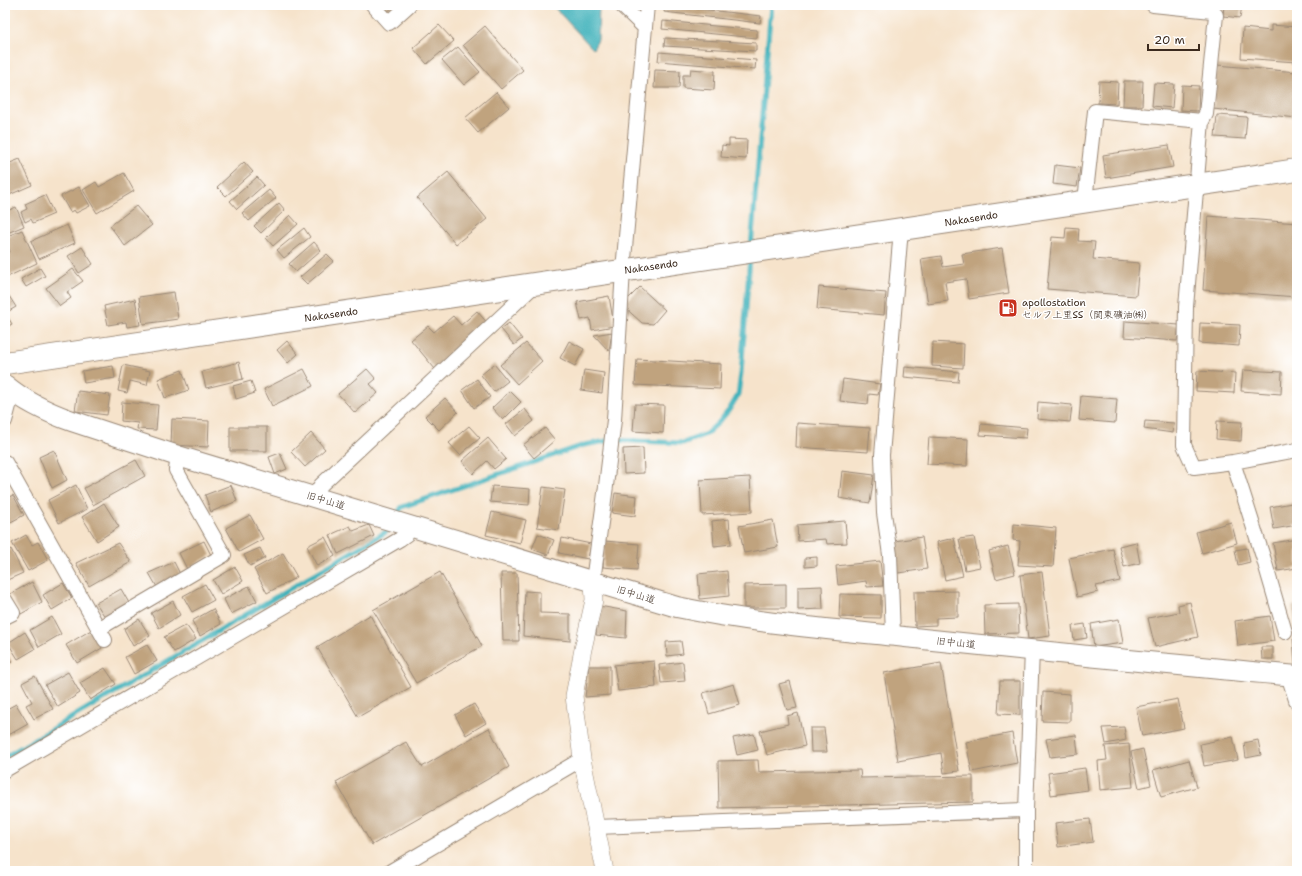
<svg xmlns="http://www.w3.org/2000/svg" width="1302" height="876" font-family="'Shantell Sans','Klee One',sans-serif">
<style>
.water{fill:#42b2bb;stroke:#3e6e6c}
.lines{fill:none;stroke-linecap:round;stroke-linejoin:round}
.stream{stroke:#42b2bb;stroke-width:5}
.building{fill:#c0a37e}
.minor-casing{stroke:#988674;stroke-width:16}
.tertiary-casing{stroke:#988674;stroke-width:18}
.secondary-casing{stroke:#988674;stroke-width:22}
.trunk-casing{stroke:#988674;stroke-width:24}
.minor{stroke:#fff;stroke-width:14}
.tertiary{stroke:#fff;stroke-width:17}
.secondary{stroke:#fff;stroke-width:20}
.trunk{stroke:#fff;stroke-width:22}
.labels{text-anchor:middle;stroke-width:3;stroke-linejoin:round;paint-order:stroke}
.street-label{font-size:10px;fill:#3b2a1e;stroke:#fff}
.poi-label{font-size:10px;fill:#3b2a1e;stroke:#fff;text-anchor:start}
</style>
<rect width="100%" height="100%" fill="#fff"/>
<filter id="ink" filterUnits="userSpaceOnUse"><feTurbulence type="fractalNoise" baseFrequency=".025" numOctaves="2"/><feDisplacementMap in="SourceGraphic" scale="8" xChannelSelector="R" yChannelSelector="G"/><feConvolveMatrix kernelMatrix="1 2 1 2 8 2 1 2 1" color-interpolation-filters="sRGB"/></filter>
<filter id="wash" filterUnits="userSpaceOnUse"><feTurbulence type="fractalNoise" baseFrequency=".012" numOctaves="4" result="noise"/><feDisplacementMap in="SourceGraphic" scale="16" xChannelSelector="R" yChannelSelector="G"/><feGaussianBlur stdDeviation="0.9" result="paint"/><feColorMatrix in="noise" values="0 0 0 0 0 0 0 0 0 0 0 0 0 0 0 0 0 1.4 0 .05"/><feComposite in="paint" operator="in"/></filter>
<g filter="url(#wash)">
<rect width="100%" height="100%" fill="#f6e3cb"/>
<path class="water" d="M552 5H599L598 40 593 49Z"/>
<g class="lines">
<path class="stream" d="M751 247 771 5
M395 517 402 507 584 445 612 440 683 443 706 434 719 422 729 410 738 395 741 373 750 257
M5 757 386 532 391 524"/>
</g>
<g id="blocks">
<path class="building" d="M378 5H395L386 13Z
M665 5 761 16 760 23 664 12Z
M1224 5H1242L1240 18 1223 16Z
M663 21 757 30V38L662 29Z
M439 25 454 41 427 64 413 48Z
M1271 25 1297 27 1296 62 1241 58 1243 28 1271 31Z
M485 26 523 70 501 89 463 45Z
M665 38 756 43V51L664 46Z
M458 47 480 72 464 85 442 60Z
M659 52 756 60 755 69 658 61Z
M1217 65 1297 72V118L1213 109Z
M691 69 715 71 714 90 683 88V75H690Z
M655 70 680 71 679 88H654Z
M1099 81 1118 82 1117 104 1098 103Z
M1124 81H1143L1142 106H1123Z
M1154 83 1174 84 1172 108 1152 106Z
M1182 85 1199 86 1198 111 1181 110Z
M496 92 509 107 478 133 465 118Z
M1217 115 1247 117 1245 139 1215 137Z
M729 139 747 140 746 159 721 157 722 145 729 146Z
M1169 145 1173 167 1106 178 1103 155Z
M20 159 32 185 7 196 5 191V176L7 175 5 169V165Z
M244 162 253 172 226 196 217 187Z
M1055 165 1080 168 1077 187 1053 184Z
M448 172 487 219 456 244 417 198Z
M124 173 134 191 97 213 83 190 96 182 99 187Z
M257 177 264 185 237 209 230 201Z
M79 187 90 206 76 213 74 210 70 212 61 196Z
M269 190 276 198 249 221 242 213Z
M45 195 54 214 33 223 31 219 25 222 21 212 27 209 25 204Z
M279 203 285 210 261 233 254 226Z
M136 206 152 225 125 246 110 226Z
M16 207 24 226 5 234V212Z
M290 215 298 224 273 246 266 238Z
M1208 216 1297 223V297L1203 290Z
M67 225 75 243 39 259 31 241Z
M1066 227 1079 228 1078 241 1095 242 1093 259 1139 263 1136 296 1047 289 1052 237 1065 238Z
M304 228 310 237 284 258 277 250Z
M22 230 37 263 5 278V254L10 252 5 237Z
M314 242 321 250 296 272 289 264Z
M82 247 93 264 79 273 68 256Z
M1002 248 1009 293 969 299 966 279 945 282 948 301 928 304 921 259 941 256 943 267 964 264 962 254Z
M327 254 334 261 307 284 300 277Z
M40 268 45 276 26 287 21 279Z
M73 269 83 281 67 292 71 298 60 306 46 288Z
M640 287 665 310 653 324 642 323 622 305Z
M819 287 886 293 884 315 817 309Z
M174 292 178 319 143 324 139 297Z
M9 296 16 307 9 311 5 305V299Z
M609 296 614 326 592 330 590 318 581 320 577 302Z
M135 299 140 325 127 327 126 322 108 325 104 306Z
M477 311 489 325 435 369 411 340 428 326 434 332 453 316 461 325Z
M5 312 12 324 5 328Z
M1125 321 1179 325 1177 341 1124 337Z
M509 323 522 339 514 345 501 329Z
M1200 323 1240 325 1239 346 1199 343Z
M612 332 609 351 594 335Z
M287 341 298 354 288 363 277 350Z
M569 341 584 349 575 366 560 358Z
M933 342 964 344 963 368 932 366Z
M526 343 542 361 517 384 500 365Z
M637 359 721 364 720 389 635 385Z
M239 362 243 379 206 388 202 372Z
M494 364 508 381 494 392 481 375Z
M123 365 150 371 147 385 130 381 127 393 118 391Z
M113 366 115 378 84 383 82 371Z
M905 367 959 372 958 382 904 377Z
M304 369 313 386 272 406 264 389Z
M367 369 376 379 370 384 378 393 355 413 338 394Z
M182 370 189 390 165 398 158 379Z
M584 370 604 373 602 393 581 390Z
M1243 370 1282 372 1281 394 1241 391Z
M1197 371 1235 373 1234 393 1196 391Z
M477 379 490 397 474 408 462 390Z
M843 379 880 384 878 395 869 394 868 404 840 401Z
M251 381 255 393 236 399 233 386Z
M78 391 110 395 107 415 75 411Z
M510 391 521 402 503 420 492 408Z
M1081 396 1117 399 1115 423 1079 420Z
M445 398 458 412 439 430 425 416Z
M122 402 158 405 156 430 137 429 138 423 121 421Z
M1038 402 1072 405 1070 422 1037 419Z
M635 404 664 405 663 433 633 431Z
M525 409 534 421 515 436 506 424Z
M172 419 209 421 208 447 171 445Z
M1145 421 1174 423 1173 433 1144 429Z
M1217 421 1242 422 1241 441 1216 439Z
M797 423 870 428 868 452 796 447Z
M981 424 1027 428 1026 438 980 435Z
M469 426 480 438 460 455 449 443Z
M230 427H267V451H230Z
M545 428 555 440 534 458 523 445Z
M311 433 325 449 305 467 291 452Z
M929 437 968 439 967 466 927 464Z
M488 438 506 459 494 469 487 461 473 474 462 461Z
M643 448 644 473 624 474 623 449Z
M54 450 67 480 52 488 39 457Z
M280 453 287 469 275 474 269 457Z
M136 460 145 476 93 505 84 488Z
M842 471 874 475 870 503 839 498Z
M750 477 752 512 702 515 700 480Z
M76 485 87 509 59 523 48 500Z
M231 485 237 501 211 512 205 495Z
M492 486 530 489 529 505 490 502Z
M543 487 565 490 559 530 537 527Z
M615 493 637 496 635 516 612 513Z
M13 495 24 515 5 525V499Z
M1297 502V525L1274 529 1270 507Z
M104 503 119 527 97 541 82 517Z
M492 512 526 520 520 543 486 535Z
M250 515 263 539 239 552 226 528Z
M729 519 731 544 714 546 712 521Z
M773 520 778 547 744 553 739 526Z
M845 521 847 543 827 544 826 539 798 541 797 525Z
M1231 522 1237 543 1202 553 1196 532Z
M1014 524 1056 528 1053 567 1018 565 1020 541 1013 540Z
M369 525 374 536 338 554 330 535 350 526 353 531Z
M538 534 554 540 548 555 532 549Z
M26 535 32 545 38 542 48 560 28 571 12 543Z
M325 537 335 556 317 566 307 546Z
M922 537 927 569 898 573 894 541Z
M974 537 980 567 965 570 959 539Z
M562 538 591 544 588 559 559 553Z
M954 538 963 576 945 580 937 542Z
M1297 539V568L1278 571 1273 543Z
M204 541 211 555 187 569 179 553Z
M605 541 639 544 637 570 603 567Z
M1136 542 1140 563 1124 567 1119 546Z
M118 543 131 562 89 586 76 563Z
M1008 546 1015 574 996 579 989 551Z
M260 548 265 558 250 566 244 555Z
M1247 548 1250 562 1238 565 1235 550Z
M11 549 23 573 5 581V552Z
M1113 549 1120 581 1096 586 1098 592 1077 597 1069 558Z
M283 553 297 577 267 593 254 569Z
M817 557V566L805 567V558Z
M880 561 883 586 867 587 866 581 838 585 836 566Z
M174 562 180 574 157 587 149 573Z
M235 567 243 581 221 594 213 580Z
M727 571 729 596 700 599 698 574Z
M440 572 482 646 416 683 373 610Z
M1042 572 1050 636 1028 639 1020 575Z
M501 573H517L519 641H503Z
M32 582 42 602 21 614 10 594Z
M63 583 72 598 52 610 43 595Z
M205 584 214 600 192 612 183 596Z
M786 584V608H744V585Z
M249 586 257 601 231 614 224 599Z
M822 586 823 609 798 610V587Z
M121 589 129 603 105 617 96 603Z
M525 591 540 592V613L570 614V641L523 636Z
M958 591V617L936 618V625L915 626 914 592Z
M840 594 881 595V618L839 617Z
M173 601 180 615 159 628 151 613Z
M1190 602 1198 637 1155 647 1148 618 1179 612 1178 605Z
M1018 604 1019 633 985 634 984 605Z
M1297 605V625H1296L1292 606Z
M599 606 627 611 626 638 596 635Z
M213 609 221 624 200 636 192 621Z
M370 615 411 687 358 717 317 647Z
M1270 616 1274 641 1238 646 1235 621Z
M52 617 61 634 39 647 30 630Z
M139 619 150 636 133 646 124 629Z
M1119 619 1123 643 1094 647 1091 624Z
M1085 624 1087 638 1074 640 1072 626Z
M186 625 196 639 174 652 164 637Z
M91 630 102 648 77 663 66 645Z
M25 632 35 649 18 659 8 643Z
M1297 638V664H1295L1293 639Z
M681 641 683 654 667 656 666 642Z
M147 645 157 661 134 674 125 657Z
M1261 647H1273V659H1262Z
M5 650 12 662 5 666Z
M654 661 656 687 618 691 614 665Z
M683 662 685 681 661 683 659 665Z
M941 663 959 771 944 773 941 753 898 761 884 673Z
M589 666H610V695L585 697Z
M105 668 116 684 90 700 80 683Z
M68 672 80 693 58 707 45 685Z
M35 676 53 709 34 719 26 705 32 702 22 683Z
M790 681 797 708 787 710 779 684Z
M1000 681H1020V715L998 714Z
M734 684 740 705 709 714 703 693Z
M1043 692 1070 694V722L1042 721Z
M1178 699 1184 728 1142 736 1136 707Z
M16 704 28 724 5 737V710Z
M474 704 486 723 466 735 455 715Z
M798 713 805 746 767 755 760 731 788 724 787 716Z
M1124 727 1126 740 1106 744 1103 728Z
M489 728 509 767 372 845 336 782 406 742 422 767Z
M810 728H824L827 752H811Z
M1012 733 1017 763 972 772 966 742Z
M754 734 758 750 737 755 733 738Z
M1076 735 1078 754 1050 757 1046 739Z
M1233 737 1238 760 1204 766 1200 744Z
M1258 740 1261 755 1246 758 1244 743Z
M1129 744 1133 787 1100 790 1098 761 1107 760 1105 746Z
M1143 749 1151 785 1139 788 1131 752Z
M758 760 759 772 860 770 861 778 973 776V802L719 808 718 761Z
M1189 760 1197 787 1161 797 1153 770Z
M1085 768 1088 790 1051 795 1048 773Z
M1090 819 1093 842 1058 847 1055 823Z"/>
</g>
</g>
<g filter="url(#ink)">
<use href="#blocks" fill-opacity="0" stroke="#988674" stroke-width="1"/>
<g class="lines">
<g class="minor-casing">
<path id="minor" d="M373 5 389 23 409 5
M621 5 645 28
M1153 5 1212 11
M1213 5 1212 11 1216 15 1206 114 1202 121 1186 307 1184 445 1194 467 1233 462 1297 450
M1085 201 1095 111 1202 121
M5 421 13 391
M5 462 105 640
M1233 462 1264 560 1285 632
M314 496 321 485 536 284
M593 581 606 486 614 420 623 270 647 5
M5 600 13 613 5 617
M100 628 224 555 176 470 178 456
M893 635 890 555 884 513 882 455 901 229
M1288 675 1297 703
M5 770 400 539 407 534 409 526
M1026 810 1032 650
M597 827 1026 810V871
M391 871 582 759"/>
</g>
<g class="tertiary-casing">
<path id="tertiary" d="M593 581 594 600 583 649 574 696 582 759 605 871"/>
</g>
<g class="secondary-casing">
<path id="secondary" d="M5 385C24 401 49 413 72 421L178 456 677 607C758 624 840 630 923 639 1047 652 1172 665 1297 676"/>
</g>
<g class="trunk-casing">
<path id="trunk" d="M5 363 1297 170"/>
</g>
<use href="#minor" class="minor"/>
<use href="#tertiary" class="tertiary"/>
<use href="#secondary" class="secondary"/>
<use href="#trunk" class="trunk"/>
</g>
</g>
<defs>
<g id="fuel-square" transform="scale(1)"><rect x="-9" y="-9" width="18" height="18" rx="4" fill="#c8321e" stroke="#fff"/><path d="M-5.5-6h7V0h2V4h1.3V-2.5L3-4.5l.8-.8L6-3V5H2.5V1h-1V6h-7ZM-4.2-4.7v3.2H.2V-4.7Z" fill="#fff"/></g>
</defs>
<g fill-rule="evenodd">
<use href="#fuel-square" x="1008" y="308"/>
</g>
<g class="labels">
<g class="street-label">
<text transform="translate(971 218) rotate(-9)" y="4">Nakasendo</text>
<text transform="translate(651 266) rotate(-8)" y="4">Nakasendo</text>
<text transform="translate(331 314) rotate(-8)" y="4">Nakasendo</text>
<text transform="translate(326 500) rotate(17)" y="4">旧中山道</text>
<text transform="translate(636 594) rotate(17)" y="4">旧中山道</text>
<text transform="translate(956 642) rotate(6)" y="4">旧中山道</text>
</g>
<g class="poi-label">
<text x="1022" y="306">apollostation<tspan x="1022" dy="12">セルフ上里SS（関東礦油㈱）</tspan></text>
</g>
</g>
<rect width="1302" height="876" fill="none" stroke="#fff" stroke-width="20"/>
<path d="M1148 44v6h51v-6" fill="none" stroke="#3b2a1e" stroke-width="2"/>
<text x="1154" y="44" font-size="12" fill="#3b2a1e" stroke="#ffffff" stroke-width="3" paint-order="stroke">20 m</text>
</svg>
